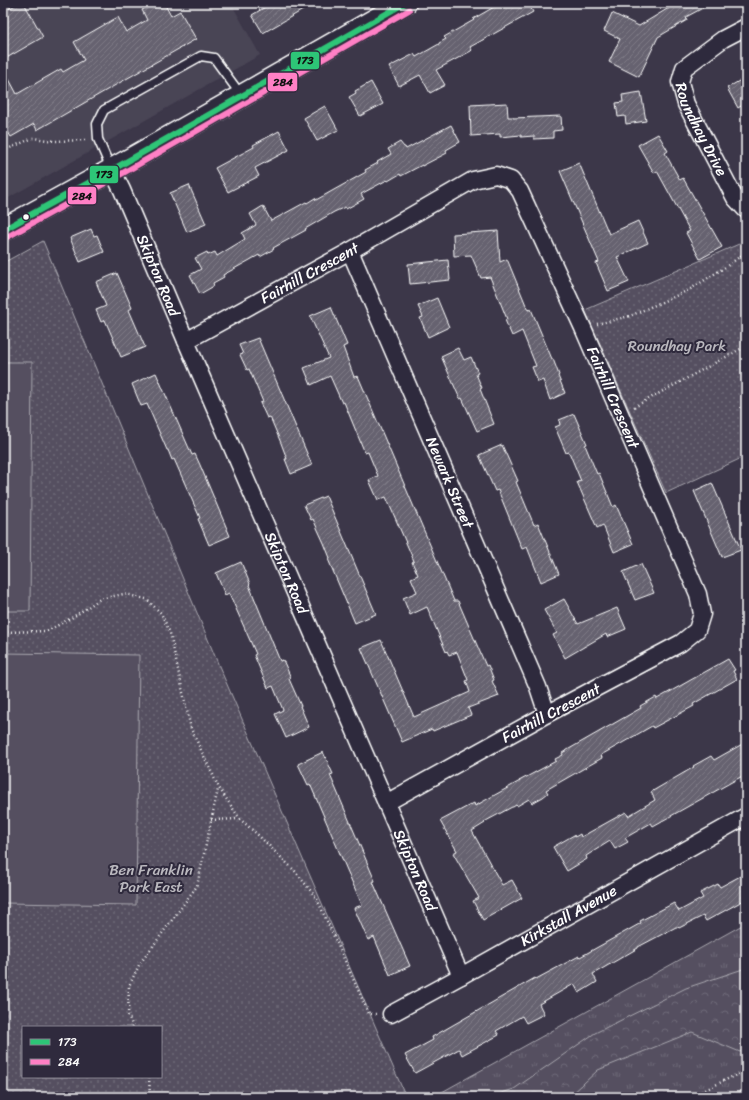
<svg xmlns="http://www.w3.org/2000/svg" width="749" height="1100" font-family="Sriracha,sans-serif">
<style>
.built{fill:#494455}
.grass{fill:url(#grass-tufts);stroke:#aaa8b0}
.forest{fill:url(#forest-crowns);stroke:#aaa8b0}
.park{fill:url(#park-dots);stroke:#aaa8b0;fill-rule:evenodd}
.pitch{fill:#555060;stroke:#aaa8b0}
.building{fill:url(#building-hatch);stroke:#fff}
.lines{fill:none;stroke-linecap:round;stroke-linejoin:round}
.lane-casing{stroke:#fff;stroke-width:11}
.street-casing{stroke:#fff;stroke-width:19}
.secondary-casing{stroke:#fff;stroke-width:25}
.path{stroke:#fff;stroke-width:2.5;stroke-dasharray:1 3;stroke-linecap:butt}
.lane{stroke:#2f2a3d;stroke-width:8}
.street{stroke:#2f2a3d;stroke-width:16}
.secondary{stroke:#2f2a3d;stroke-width:22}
.bus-1-casing{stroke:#2f2a3d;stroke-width:9}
.bus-2-casing{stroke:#2f2a3d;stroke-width:9}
.bus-1{stroke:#2dc577;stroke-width:6}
.bus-2{stroke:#ff80c5;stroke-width:6}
.bus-dot{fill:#fff;stroke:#2f2a3d;stroke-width:1.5}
.labels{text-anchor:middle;stroke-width:4;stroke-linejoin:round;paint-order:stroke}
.street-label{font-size:15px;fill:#fff;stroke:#2f2a3d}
.park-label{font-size:15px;fill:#bbb9bf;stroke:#2f2a3d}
.line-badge{stroke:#2f2a3d;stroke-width:1.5}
.pale-badge-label{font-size:11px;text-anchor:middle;font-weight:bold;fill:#111}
</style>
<defs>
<pattern id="grass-tufts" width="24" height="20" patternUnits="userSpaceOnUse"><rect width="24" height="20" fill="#555060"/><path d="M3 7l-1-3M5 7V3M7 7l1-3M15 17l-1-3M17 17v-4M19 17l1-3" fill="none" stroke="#6e6a78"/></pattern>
<pattern id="forest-crowns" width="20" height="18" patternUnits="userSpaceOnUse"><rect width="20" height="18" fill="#555060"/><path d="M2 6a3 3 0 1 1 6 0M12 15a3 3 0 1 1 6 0" fill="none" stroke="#6e6a78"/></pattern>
<pattern id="park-dots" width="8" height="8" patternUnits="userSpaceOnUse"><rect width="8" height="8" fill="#555060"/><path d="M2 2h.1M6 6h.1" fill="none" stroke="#6e6a78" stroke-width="1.8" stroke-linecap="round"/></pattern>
<pattern id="building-hatch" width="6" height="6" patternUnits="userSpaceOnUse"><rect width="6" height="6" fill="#666270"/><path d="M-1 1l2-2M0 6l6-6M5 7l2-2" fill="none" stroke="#7d7a85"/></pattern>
</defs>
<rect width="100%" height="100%" fill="#3c3749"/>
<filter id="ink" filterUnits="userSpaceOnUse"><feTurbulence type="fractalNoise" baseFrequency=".025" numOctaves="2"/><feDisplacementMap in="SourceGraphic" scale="8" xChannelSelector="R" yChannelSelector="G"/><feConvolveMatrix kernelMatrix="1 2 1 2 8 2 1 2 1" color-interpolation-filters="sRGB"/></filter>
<g filter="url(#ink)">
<path class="built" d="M3 3H231L260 55 3 201Z"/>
<path class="grass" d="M746 923V1095L743 1097H433Z"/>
<path class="forest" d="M746 968V1049L740 1052 692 1032 598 1070 569 1097H489L514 1089 595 1033 686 988Z"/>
<path class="park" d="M43 241 219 666 406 1097H3V263ZM23 1027H161V1077H23Z
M746 241V456L666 493 585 310Z"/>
<path class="pitch" d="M3 362H32L30 611H3Z
M3 653 139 655 136 905 3 903Z"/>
<path class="building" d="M19 3H24L43 37 3 60V12Z
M154 3H164L171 16 180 11 196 39 37 130 34 124 11 137 3 124V68L17 94 61 69 63 72 84 60 74 42 118 17 126 32 147 20 142 10Z
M272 3H315L263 33 252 15Z
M501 3H528L533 12 470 47 472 50 471 51 436 70 445 85 430 93 420 75 399 86 389 67 414 54 416 57 439 44V43L446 39 444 37 474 20 473 19Z
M677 3H712L686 17 687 20 658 37 639 77 609 62 620 39 604 31 612 13 639 26Z
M746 77V103L738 108 727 88Z
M371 82 383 104 360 116 349 97 356 93 355 91Z
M641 92 646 121 626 124 625 116 618 117 616 103 623 102 622 95Z
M507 103 508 117H513V118L561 116 562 130 553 131V138L534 139V136L521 137V135L500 137V134L471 136 470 105Z
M325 106 338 130 317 141 304 118Z
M451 125 460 142 446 150 447 153 422 166V165L401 176 400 174 388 181 387 180 361 194 364 199 346 209 345 207 334 212 305 229 306 230 273 248 274 249 260 257 259 255 223 275 224 277 213 283 214 286 200 294 190 275 201 269 195 258 207 252 208 255 215 252 217 256 245 239 242 233 256 225 250 214 263 206 271 221 306 202 307 203 315 198 316 200 366 172 365 170 378 163 377 162 391 154 388 149 400 142 404 147H405L406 149Z
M279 131 289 150 255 168 259 176 228 192 215 168 254 147 253 145Z
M658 134 668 151 665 153 680 180 683 178 722 247 700 259 686 233 690 231 657 171 654 173 638 145Z
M579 163 609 234 638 221 648 243 617 257 629 282 608 291 596 263 599 262 560 171Z
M189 185 206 224 187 232 170 193Z
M91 229 94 236 97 235 104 252 80 262 70 238Z
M498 231 500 262 507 259 528 310 531 309 552 359H553L559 375 558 376 565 393 550 400 543 380 538 382 532 367 536 366 522 331 512 336 505 320 507 319 490 277 481 278 471 255 454 256 453 234Z
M448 260 450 280 410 284 408 264Z
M117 273 132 308 129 310 145 347 121 357 105 320 101 322 96 310 106 306 96 282Z
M437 298 449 327 428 337 420 318 423 317 418 306Z
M331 307 347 345 343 347 354 377 358 376 454 601H458L486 666 488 665 494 680 492 681 499 696 468 708 471 715 433 731 432 729 402 742 361 648 381 640 414 717 470 692 466 681 468 680 457 652 449 655 447 651 446 652 427 607 410 615 403 598 417 592 411 578 418 575 412 562 414 561 386 497 378 500 369 480 378 476 368 452 365 453 344 402 342 403 330 376 311 385 304 368 329 358 310 316Z
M258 338 312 465 291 474 285 459H287L281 443 270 417 267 418 260 403 263 402 249 369 247 370 240 355 243 354 239 345Z
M458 348 464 360 471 357 478 373 476 374 482 388 480 389 494 424 477 431 462 398 460 399 441 356Z
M156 373 192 455 195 454 200 465 230 536 209 545 198 519 200 518 174 459 172 460 168 450H167L147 404 141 406 132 384Z
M574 414 587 444 585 445 597 474 599 473 613 507 616 505 633 544 614 552 603 525 597 528 577 482 581 481 569 452 566 453 555 427 560 425 559 420Z
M502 445 518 481 516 482 534 525 538 523 559 574 541 582 527 547 522 549 498 490 495 491 479 455Z
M712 483 741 550 722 557 694 491Z
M326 496 376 614 355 623 328 559 330 558 324 543 313 519 311 520 304 505Z
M241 562 250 584 249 585 280 661 283 660 291 678 289 679 301 706H300L309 727 286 738 275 714 283 710 273 686 268 688 254 655 256 654 229 593 225 595 216 573Z
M641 564 654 593 635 600 623 572Z
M564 599 578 624 617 608 626 629 607 637 606 634 565 658 553 635 557 633 544 610Z
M728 659 735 670 733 671 737 679 693 704 694 706 653 728 652 726 601 755 602 758 546 790 548 793 543 797 532 803 529 799 517 806 516 805 513 807H512L484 822 485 823 472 831 502 885 512 880 522 898 483 920 473 901 479 898 453 853 457 851 440 821 474 803 475 806 520 781H519L556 761 555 759 563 755 562 753 641 708 640 706 656 697 657 699Z
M746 742V774L653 826 651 823 625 838 628 842 615 849 610 841 586 856 587 859 567 871 553 847 574 835 575 837 580 834 581 837 626 812 628 816 655 800 651 792 694 767 693 766 711 756 714 760Z
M323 752 333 774 330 775 375 881 373 882 410 966 390 975 374 937 368 940 354 908 362 905 310 784 308 785 298 764Z
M746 873V899L706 921 703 916 679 928 678 927H676L638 947V948L593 974 597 982 579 993 574 984 539 1004 544 1014 526 1023 522 1016 496 1031 499 1035 462 1055 459 1049 415 1073 405 1055 433 1040 432 1037 535 978 536 979 579 956 580 957 641 923 640 921 674 903 679 911 703 898 700 893 718 884 720 887Z"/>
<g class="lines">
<g class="lane-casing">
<path id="lane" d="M111 169 98 139 97 124 104 110 201 56 214 58 241 95"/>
</g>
<g class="street-casing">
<g id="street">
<path id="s1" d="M746 27 723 39 684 68 680 82 686 104 735 198 746 210"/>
<path id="s2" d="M112 170 122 190 186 341 461 976"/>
<path id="s3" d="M350 251 538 687 547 714"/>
<path id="s4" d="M186 341 350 251 473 180 496 175 511 180 520 191 583 328 698 594 702 614 697 630 681 643 547 714 386 803"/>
<path id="s5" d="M391 1014 461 976 746 816"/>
</g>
</g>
<g class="secondary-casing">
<path id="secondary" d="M3 230 112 170 405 3"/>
</g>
<path class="path" d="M3 151 33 138 55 141 87 140
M597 324 630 316 689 290 727 266 746 252
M634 407 746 346
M3 632 47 631 73 617 100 599 124 594 146 599 161 613 170 633 191 729 219 788 240 819 259 836 296 872 317 899 369 1014H377
M211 820 239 819
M133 1027 128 1015 129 986 139 965 197 886 218 789
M149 1077 150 1097
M691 1097 746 1070"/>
<use href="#lane" class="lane"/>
<use href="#street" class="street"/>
<use href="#secondary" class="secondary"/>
<g class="bus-1-casing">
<path id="bus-1" d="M3 230 112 170 405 3"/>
</g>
<g class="bus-2-casing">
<path id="bus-2" d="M7 237 116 177 409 10"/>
</g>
<use href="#bus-1" class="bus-1"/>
<use href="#bus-2" class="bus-2"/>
</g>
</g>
<circle class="bus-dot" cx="26" cy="217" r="3.5"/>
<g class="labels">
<g class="street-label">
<text dy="5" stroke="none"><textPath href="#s1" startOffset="141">Roundhay Drive</textPath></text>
<text dy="5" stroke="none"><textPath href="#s4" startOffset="141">Fairhill Crescent</textPath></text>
<text dy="5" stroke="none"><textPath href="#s2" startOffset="115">Skipton Road</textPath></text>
<text dy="5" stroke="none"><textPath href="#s4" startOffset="609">Fairhill Crescent</textPath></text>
<text dy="5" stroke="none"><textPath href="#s3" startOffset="252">Newark Street</textPath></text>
<text dy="5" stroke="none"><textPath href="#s2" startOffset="439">Skipton Road</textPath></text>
<text transform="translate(551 713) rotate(-28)" y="5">Fairhill Crescent</text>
<text dy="5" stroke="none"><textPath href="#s2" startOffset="763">Skipton Road</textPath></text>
<text dy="5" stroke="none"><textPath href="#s5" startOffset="203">Kirkstall Avenue</textPath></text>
</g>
<g class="park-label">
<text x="677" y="351">Roundhay Park</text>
<text x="151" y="875">Ben Franklin<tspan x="151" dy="17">Park East</tspan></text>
</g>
</g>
<g class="line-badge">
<rect x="290" y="51" width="30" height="19" rx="4" fill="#2dc577"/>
<rect x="267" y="72" width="31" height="20" rx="4" fill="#ff80c5"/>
<rect x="89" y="165" width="30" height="19" rx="4" fill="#2dc577"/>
<rect x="67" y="186" width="30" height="19" rx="4" fill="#ff80c5"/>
</g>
<g class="pale-badge-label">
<text x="305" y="64">173</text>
<text x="283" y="86">284</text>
<text x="104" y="178">173</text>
<text x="82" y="200">284</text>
</g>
<rect width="749" height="1100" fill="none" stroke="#2f2a3d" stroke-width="16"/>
<rect x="8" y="8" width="733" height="1084" fill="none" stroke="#fff" stroke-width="1.5" filter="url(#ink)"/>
<rect x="22" y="1026" width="140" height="52" fill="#2f2a3d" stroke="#827f8b"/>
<rect x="30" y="1039" width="20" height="6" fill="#2dc577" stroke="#827f8b"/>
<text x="58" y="1046" font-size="12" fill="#ffffff">173</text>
<rect x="30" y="1059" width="20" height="6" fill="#ff80c5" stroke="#827f8b"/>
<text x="58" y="1066" font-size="12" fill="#ffffff">284</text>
</svg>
